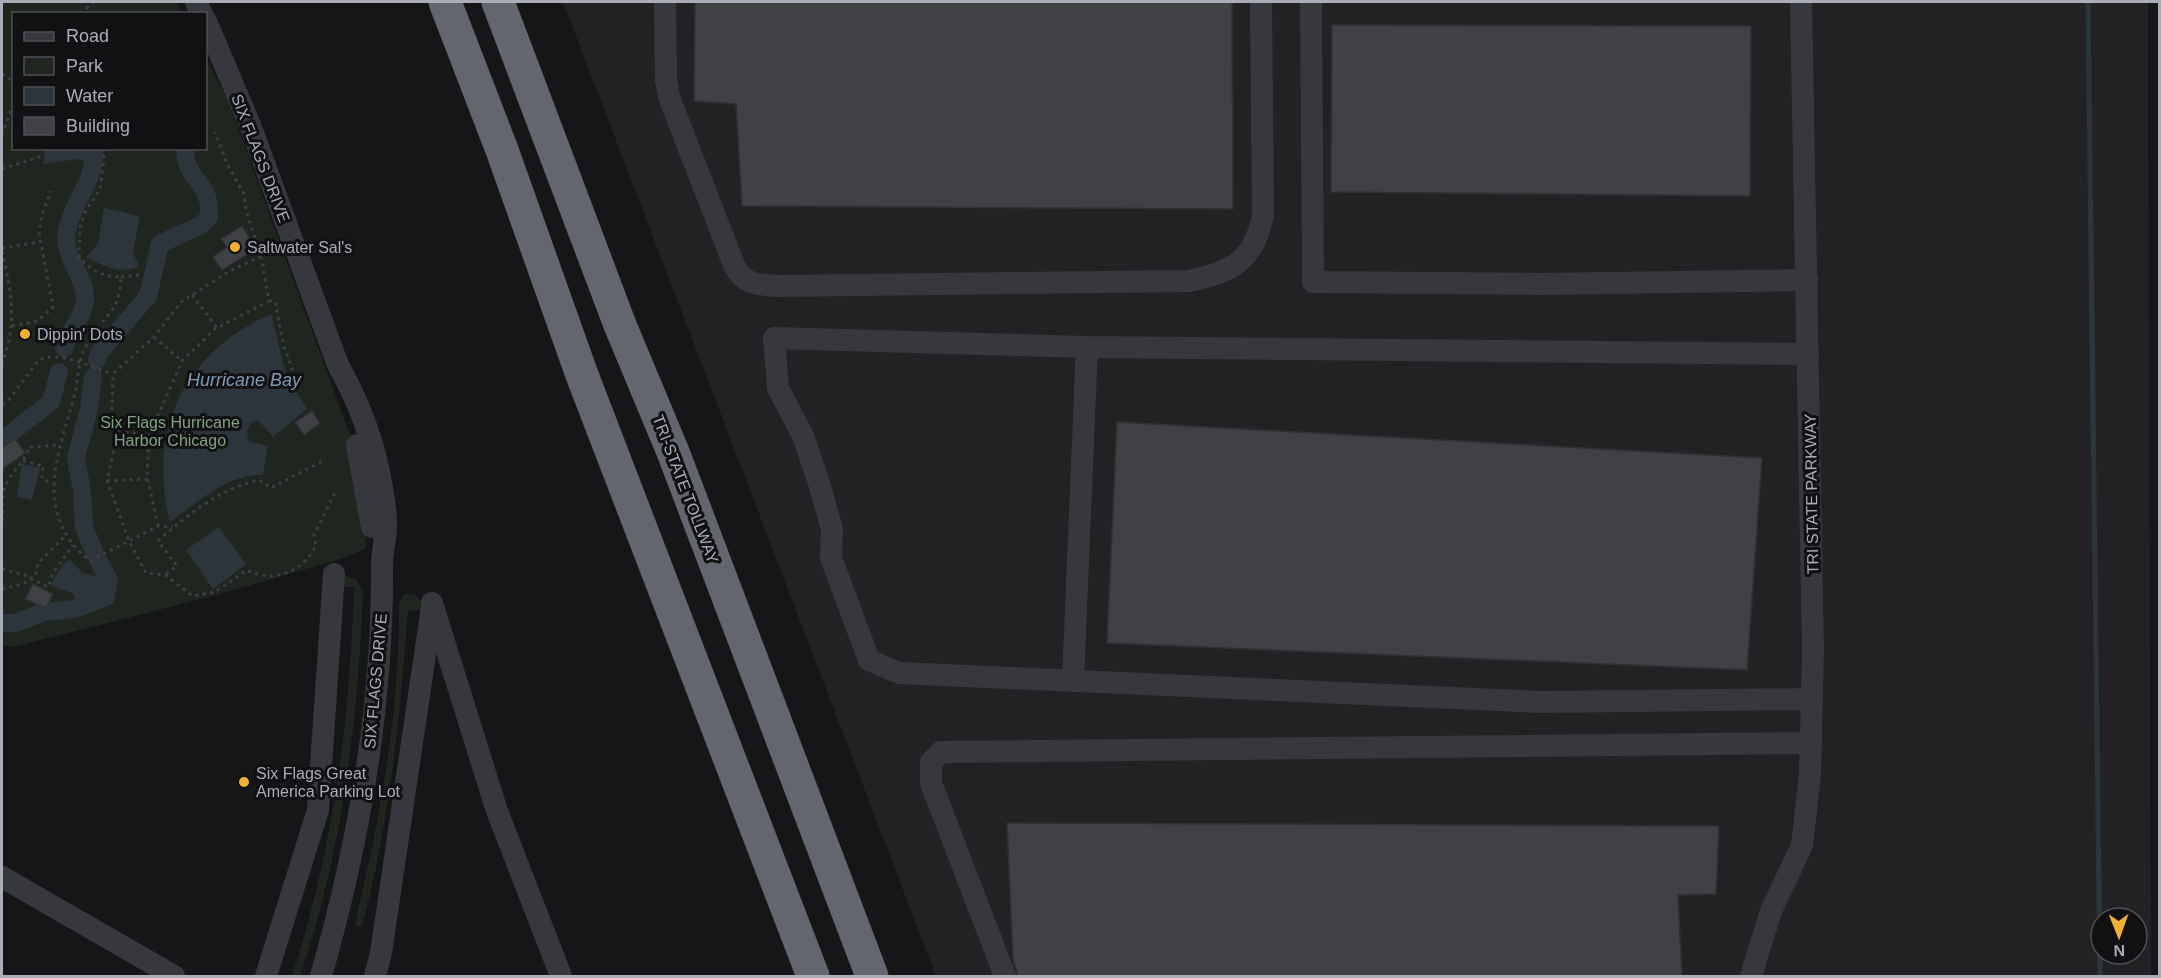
<svg xmlns="http://www.w3.org/2000/svg" width="2161" height="978" font-family="Arial,sans-serif">
<style>
.built{fill:#222225;fill-rule:evenodd}
.green{fill:#1e261f}
.water{fill:#2c353c}
.lines{fill:none;stroke-linecap:round;stroke-linejoin:round}
.stream{stroke:#2c353c;stroke-width:5}
.canal{stroke:#2c353c;stroke-width:18}
.building{fill:#404145;stroke:#303034;stroke-width:1.5}
.path{stroke:#3d3f44;stroke-width:3;stroke-dasharray:3 4.5;stroke-linecap:butt}
.minor{stroke:#37383d;stroke-width:22}
.highway{stroke:#63666e;stroke-width:33}
.poi-dot{fill:#f2b134;stroke:#111113;stroke-width:2}
.labels{text-anchor:middle;stroke-width:6;stroke-linejoin:round;paint-order:stroke}
.street-label{font-size:16px;fill:#a8adb8;stroke:#111113}
.poi-label{font-size:16px;fill:#a8adb8;stroke:#111113;text-anchor:start}
.park-label{font-size:16px;fill:#7fa381;stroke:#111113}
.water-label{font-size:18px;font-style:italic;fill:#7f9bb3;stroke:#111113}
</style>
<rect width="100%" height="100%" fill="#161618"/>
<path class="built" d="M563 2H2148L2151 976H936ZM2101 918H2137V954H2101Z"/>
<path class="green" d="M2 2H176L182 13 14 14V148H206V58L229 103 350 435 366 515V548L350 556 217 595 14 647 2 645Z
M342 575 357 580 363 592C358 722 342 853 300 976H292C333 850 350 719 354 587H343Z
M406 594H414L427 607 425 610 408 611C400 716 390 823 362 926L357 927 355 922C380 820 400 709 399 604L402 596Z"/>
<path class="water" d="M45 149H95L92 177 82 160 78 159 43 164Z
M104 208 140 216 133 252 139 267C120 274 102 266 86 257L98 244Z
M271 314 286 375 307 409 273 437 258 420 251 422 247 432 249 442 268 446 263 475C229 473 197 503 170 522 147 430 184 352 271 314Z
M22 464 40 468 32 500 17 497Z
M219 527 246 564 213 589 186 550Z
M70 560 83 573 109 580 106 597 75 609 74 594 50 585 63 564Z"/>
<g class="lines">
<path class="stream" d="M2088 2 2100 976"/>
<path class="canal" d="M64 348C69 331 86 314 85 297 84 273 62 256 67 231 73 199 94 185 95 148
M97 360 100 352 148 296 160 244 201 225 209 217C212 180 185 183 185 148
M93 377 89 409 76 458 82 490 84 527 96 556
M2 440 51 402 59 372
M2 623H15L44 612 75 609 106 597 109 580 98 560"/>
</g>
<path class="building" d="M695 2H1232L1233 209 742 206 736 104 694 101Z
M1332 25 1751 26 1750 196 1331 192Z
M242 226 256 249 222 270 213 257 227 247 221 239Z
M312 411 320 423 304 435 295 422Z
M1117 422 1762 458 1747 670 1107 643Z
M15 439 25 453 2 469V448Z
M33 584 53 594 46 608 25 599Z
M1007 823 1719 826 1716 894 1678 895 1682 976H1018L1013 959Z"/>
<g class="lines">
<path class="path" d="M81 14 93 2
M2 74 14 82
M2 135 14 102
M105 148 100 190 86 210 80 227 79 257C91 271 102 276 121 277 119 318 100 316 85 348 77 363 79 380 74 397 57 456 33 515 90 561L158 526 173 527
M2 169 39 157V148
M2 248 40 242
M2 251C11 290 18 324 2 363
M261 256 230 271 181 302 154 337 113 374 112 409 118 431 107 481 129 541 146 573 165 575 193 596 215 592 247 570C274 584 302 572 316 546L314 535 334 495 332 491
M121 277 140 275
M192 295 217 328
M269 301H275L284 347 297 381
M12 326 38 321 53 307 39 232 42 214 51 191
M154 337 182 361
M2 404 7 402 39 360C61 350 91 368 113 374
M118 431 149 436
M23 461 43 466 42 479 53 483
M107 481 147 479
M2 521C3 510 1 497 5 487 11 471 25 463 29 447L59 445
M158 526 147 476 149 436 182 361 215 329 269 301 261 256 246 211 244 194 227 164 215 132
M2 569 24 575 48 587 53 573 73 545
M166 574 177 566 158 541C187 515 221 488 259 480L271 488 321 462 325 465
M2 589 23 584 36 575 38 563 66 535"/>
<path class="minor" d="M196 2 202 14
M665 2 666 80 669 97 734 265C744 285 756 284 777 286L1189 281C1232 272 1254 261 1263 215L1261 2
M1311 2 1313 282 1541 284 1807 280
M206 21 250 125 338 365C360 404 375 444 382 488 384 500 386 512 386 524 386 538 382 551 382 565 383 704 359 843 321 976
M1808 354 1087 347 774 338 778 388 803 436 819 483 832 529 831 558 869 660 899 673 1541 702 1812 699
M357 445 372 527
M432 603 497 811 561 976
M1073 681 1087 347
M2 877 174 976
M266 976 318 810 334 574
M375 976 381 953 432 607
M1005 976 931 783V762L941 752 1811 743
M1751 976 1771 911 1802 845 1810 774 1813 651 1801 2"/>
<path class="highway" d="M445 2 502 150 582 375 813 976
M498 2 620 325 673 452 872 976"/>
</g>
<g class="poi-dot">
<circle cx="235" cy="247" r="6"/>
<circle cx="25" cy="334" r="6"/>
<circle cx="244" cy="782" r="6"/>
</g>
<g class="labels">
<g class="street-label">
<text transform="translate(261 158) rotate(69)" y="6">SIX FLAGS DRIVE</text>
<text transform="translate(686 489) rotate(69)" y="6">TRI-STATE TOLLWAY</text>
<text transform="translate(1811 494) rotate(-91)" y="6">TRI STATE PARKWAY</text>
<text transform="translate(375 681) rotate(-85)" y="6">SIX FLAGS DRIVE</text>
</g>
<g class="poi-label">
<text x="247" y="253">Saltwater Sal's</text>
<text x="37" y="340">Dippin' Dots</text>
<text x="256" y="779">Six Flags Great<tspan x="256" dy="18">America Parking Lot</tspan></text>
</g>
<g class="park-label">
<text x="170" y="428">Six Flags Hurricane<tspan x="170" dy="18">Harbor Chicago</tspan></text>
</g>
<g class="water-label">
<text x="244" y="386">Hurricane Bay</text>
</g>
</g>
<rect width="2161" height="978" fill="none" stroke="#a8adb8" stroke-width="6"/>
<rect x="12" y="12" width="195" height="138" fill="#111113" stroke="#4d4f55" stroke-width="1.5"/>
<rect x="24" y="32" width="30" height="9" fill="#37383d" stroke="#4d4f55" stroke-width="1.5"/>
<text x="66" y="42" font-size="18" fill="#a8adb8">Road</text>
<rect x="24" y="57" width="30" height="18" fill="#1e261f" stroke="#4d4f55" stroke-width="1.5"/>
<text x="66" y="72" font-size="18" fill="#a8adb8">Park</text>
<rect x="24" y="87" width="30" height="18" fill="#2c353c" stroke="#4d4f55" stroke-width="1.5"/>
<text x="66" y="102" font-size="18" fill="#a8adb8">Water</text>
<rect x="24" y="117" width="30" height="18" fill="#404145" stroke="#4d4f55" stroke-width="1.5"/>
<text x="66" y="132" font-size="18" fill="#a8adb8">Building</text>
<g transform="translate(2119 936) rotate(179)"><circle r="28" fill="#111113" stroke="#4d4f55" stroke-width="1.5"/>
<path d="M0-4.5L10 22L0 15L-10 22Z" fill="#f2b134"/>
<text y="-9" font-size="16" font-weight="bold" text-anchor="middle" fill="#a8adb8">N</text>
</g>
</svg>
